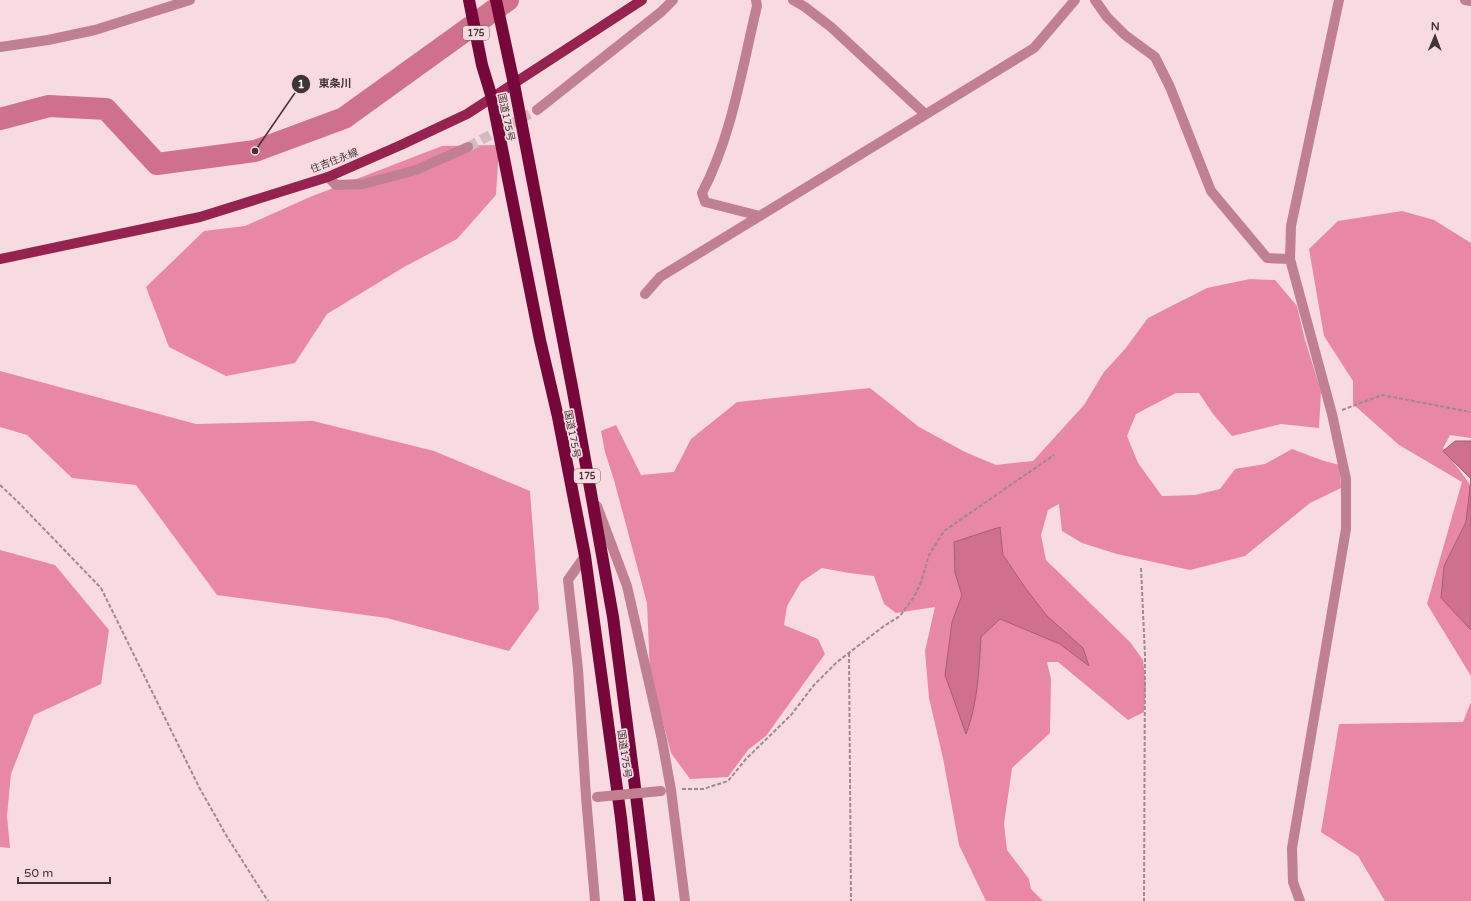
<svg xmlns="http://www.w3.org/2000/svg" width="1471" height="901" font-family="'Varela Round','Noto Sans JP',sans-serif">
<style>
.forest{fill:#e888a4}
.water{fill:#cf718d;stroke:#a45f73}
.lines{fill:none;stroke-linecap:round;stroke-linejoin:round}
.river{stroke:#cf718d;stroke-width:22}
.minor-tunnel{stroke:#d2babf;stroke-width:10;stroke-dasharray:10 5;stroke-linecap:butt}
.path{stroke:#9d898d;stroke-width:2;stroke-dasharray:4 2;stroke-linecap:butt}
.minor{stroke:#c08091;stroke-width:10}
.major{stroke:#95224f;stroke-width:10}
.highway{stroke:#77063a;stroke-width:12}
.minor-bridge{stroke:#c08091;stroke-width:10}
.labels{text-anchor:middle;stroke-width:3.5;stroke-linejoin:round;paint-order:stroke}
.shield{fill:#f7dbe1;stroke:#766669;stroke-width:1}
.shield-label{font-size:9px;font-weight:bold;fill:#3f3436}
.street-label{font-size:10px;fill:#3f3436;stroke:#f7dbe1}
.leader{fill:none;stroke:#3f3436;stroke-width:1.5}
.callout-dot{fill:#3f3436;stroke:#f7dbe1;stroke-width:1.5}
.mark-label{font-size:12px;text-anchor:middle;font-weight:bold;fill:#fff}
.callout-label{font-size:11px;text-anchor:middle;font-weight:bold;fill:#3f3436;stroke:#f7dbe1;stroke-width:3.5;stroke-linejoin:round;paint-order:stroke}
</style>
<rect width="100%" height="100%" fill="#f7dbe1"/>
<path class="forest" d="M499 145 496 195 457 239 404 267 327 314 295 363 226 376 169 347 146 287 204 231 245 226 310 197 442 146Z
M1402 211 1434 220 1471 243V438L1450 435 1443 448 1471 486V676L1427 604 1462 482 1399 445 1353 404V381L1324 336 1309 249 1338 221Z
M1250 279 1275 280 1297 306 1305 340 1321 391 1319 428 1281 424 1232 436 1213 414 1199 393H1176L1136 414 1127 436 1138 463 1162 496 1195 495 1220 489 1235 469 1265 464 1292 449 1324 461 1340 465 1341 488 1310 503 1245 556 1190 570 1117 554 1082 543 1062 531 1059 504 1048 510 1041 535 1046 560 1130 642 1143 660 1146 686 1144 712 1128 720 1058 662H1047L1051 679 1050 733 1012 768 1004 824 1007 850 1029 879 1031 889 1043 901H986L959 845 943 758 929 698 925 651 935 607 896 613 884 604 874 576 849 573 822 568 801 582 787 606 784 625 818 639 825 654 766 736 748 750 728 777 690 779 671 753 650 673 647 603 614 480 605 452 601 431 616 425 641 475 674 472 691 439 737 402 870 388 919 427 965 452 996 465 1033 461 1084 405 1104 372 1125 349 1148 318 1207 288Z
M0 371 196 424 313 421 434 451 530 491 539 609 509 651 387 618 217 595 136 485 72 478 27 435 0 427Z
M0 550 55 565 109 630 101 684 34 715 11 774 7 816 10 848 0 847Z
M1471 702V901H1385L1358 856 1321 832 1339 724 1463 722Z"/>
<path class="water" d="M1455 441H1471V479L1443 451Z
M1471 479V630L1441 598 1444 566 1466 522Z
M1000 527 1003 555 1026 589 1047 616 1083 648 1089 666 1060 644 1000 619 981 637C979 670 978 703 966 734L945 675 952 622 962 595 955 573 954 542Z"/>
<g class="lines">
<path class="river" d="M0 119 49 106 106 109 157 164 255 151 344 118 508 0"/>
<path class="minor-tunnel" d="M468 147 537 110"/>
<path class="path" d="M1342 410 1382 395 1471 412
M0 485 19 503 101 588 199 787 226 835 268 901
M1141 568 1145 655 1144 901
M849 653 851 901
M682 789H703L728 781 746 759 791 715 814 685 837 662 884 626 900 616 914 597 921 582 929 555 944 531 1054 455"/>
<path class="minor" d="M756 0 757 6C742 68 732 136 702 193L705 202 760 216
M793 0 805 7 831 27 925 114
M1095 0 1107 17 1125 35 1155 57 1170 87 1211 191 1267 258 1290 259
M1465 0 1471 1
M0 47 48 40 95 30 190 0
M537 110 661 12 673 0
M328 177 336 185 363 184 416 170 468 147
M645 294 660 277 1034 48 1075 0
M597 506 627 586 662 740 671 790 685 901
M585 556 568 580 578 669 586 797 595 901
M1300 901 1293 882 1292 848 1346 529V479L1332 414 1290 259 1291 226 1339 0"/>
<path class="major" d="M0 259 200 217 328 177 401 145 467 114 642 0"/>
<path class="highway" d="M469 0 482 65 492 98 540 340 558 417 585 556 621 818 630 901
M496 0 514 84 573 392 613 617 634 779 649 901"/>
<path class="minor-bridge" d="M597 797 661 791"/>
</g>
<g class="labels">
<g class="shield">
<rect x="463" y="26" width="26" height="14" rx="3"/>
<rect x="574" y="469" width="26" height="14" rx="3"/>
</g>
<g class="shield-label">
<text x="476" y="36">175</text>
<text x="587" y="479">175</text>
</g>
<g class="street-label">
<text transform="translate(507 117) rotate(78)" y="4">国道175号</text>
<text transform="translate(334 160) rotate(-21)" y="4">住吉住永線</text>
<text transform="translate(573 434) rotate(79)" y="4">国道175号</text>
<text transform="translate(625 754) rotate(82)" y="4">国道175号</text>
</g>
</g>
<path class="leader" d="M255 151L301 84"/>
<g class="callout-dot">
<circle cx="255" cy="151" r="4"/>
<circle cx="301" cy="84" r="10"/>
</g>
<g class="mark-label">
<text x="301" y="88">1</text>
</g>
<g class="callout-label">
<text x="335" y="87">東条川</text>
</g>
<g transform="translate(1435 36) rotate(1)" stroke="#f7dbe1" stroke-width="3" paint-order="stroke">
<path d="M0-3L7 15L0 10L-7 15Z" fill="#3f3436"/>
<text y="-6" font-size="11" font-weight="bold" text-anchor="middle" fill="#3f3436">N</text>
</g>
<path d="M18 877v6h92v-6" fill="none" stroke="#3f3436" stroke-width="2"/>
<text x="24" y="877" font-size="12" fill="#3f3436" stroke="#f7dbe1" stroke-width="3" paint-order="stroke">50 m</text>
</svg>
